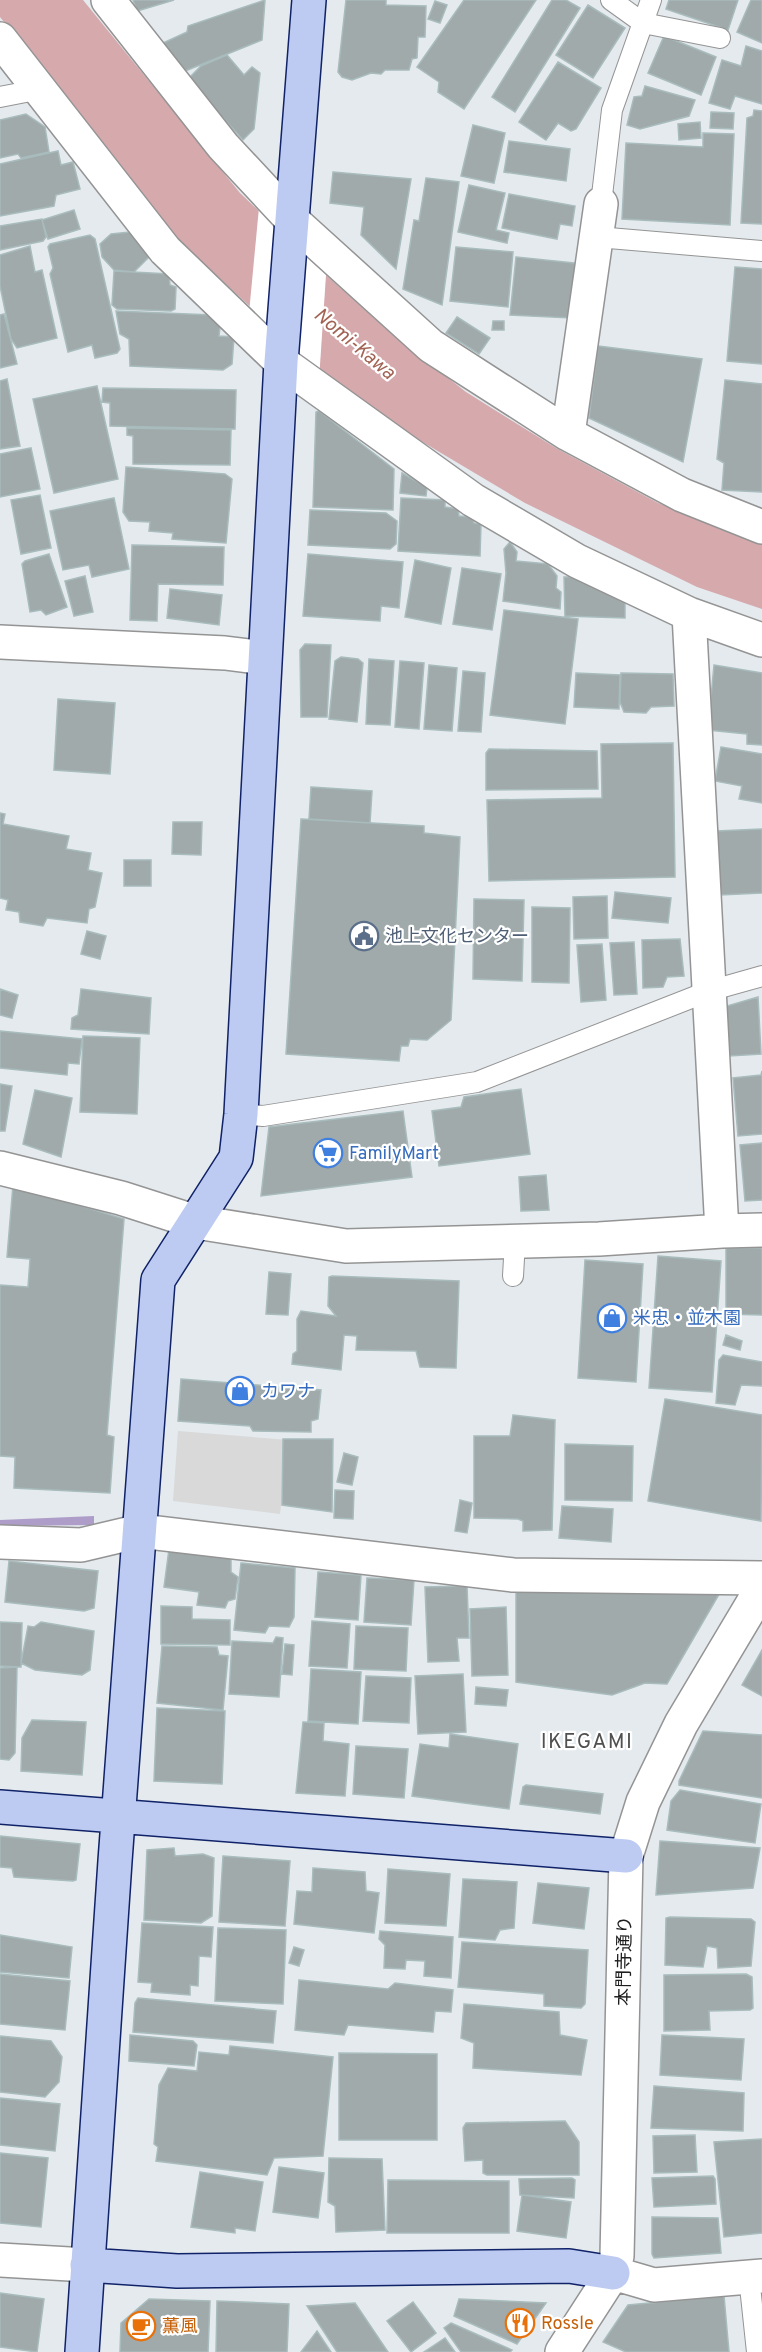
<svg xmlns="http://www.w3.org/2000/svg" width="762" height="2352" font-family="Overpass,'Noto Sans JP',sans-serif">
<style>
.forest{fill:#ae9dc8}
.parking{fill:#d9d9d9}
.water{fill:#d6a9ad}
.pier{fill:#fff}
.building{fill:#a0aaab;stroke:#a8bbbd;stroke-width:1.5}
.lines{fill:none;stroke-linecap:round;stroke-linejoin:round}
.lane-casing{stroke:#949494;stroke-width:22}
.street-casing{stroke:#949494;stroke-width:36}
.secondary-casing{stroke:#102268;stroke-width:36}
.lane{stroke:#fff;stroke-width:20}
.street{stroke:#fff;stroke-width:33}
.secondary{stroke:#bdcbf2;stroke-width:33}
.labels{text-anchor:middle;stroke-width:4.5;stroke-linejoin:round;paint-order:stroke}
.service-label{font-size:18px;fill:#4e5e75;stroke:#fff;text-anchor:start}
.shop-label{font-size:18px;fill:#366cbe;stroke:#fff;text-anchor:start}
.street-label{font-size:18px;fill:#1d1d1d;stroke:#fff}
.food-label{font-size:18px;fill:#c56008;stroke:#fff;text-anchor:start}
.water-label{font-size:20px;font-style:italic;fill:#a36354;stroke:#fff}
.quarter-label{font-size:21px;letter-spacing:1.5px;fill:#505050;stroke:#fff}
</style>
<rect width="100%" height="100%" fill="#e4eaed"/>
<path class="forest" d="M94 1516V1525L0 1526V1520Z"/>
<path class="parking" d="M178 1431 289 1440 280 1514 173 1501Z"/>
<path class="water" d="M0 0H83L240 193 326 275 392 334 466 392 556 448 658 503 762 543V609L697 587 525 503 399 428 323 374 173 235 0 17Z"/>
<path class="pier" d="M260 197 327 260 319 380 249 313Z"/>
<path class="building" d="M133 0H174L137 11Z
M265 0 262 40 185 71 163 43 187 32 188 26Z
M346 0H386V5L426 6 425 37H418L417 58 412 59 409 70H385L381 74 371 73 352 80 342 77 338 72Z
M464 0H536L464 109 438 92 439 82 417 67Z
M552 0H566L580 8 515 112 492 97Z
M669 0H738L728 30 666 9Z
M751 0H762V43L737 32Z
M435 1 447 5 440 23 428 19Z
M588 5 625 28 593 78 556 55Z
M664 36 716 57 701 95 648 73Z
M746 46 762 51V104L735 96 730 109 709 103 722 60 741 66Z
M227 55 244 75 252 67 260 73 254 129 243 140 188 79 201 66Z
M558 62 601 88 576 129 571 131 558 123 546 140 519 122Z
M645 86 695 100 689 116 640 129 627 125 634 97 642 96Z
M754 110 762 111V224L741 223 747 118 753 116Z
M711 112 734 113 733 129 710 128Z
M26 114 45 127 49 152 21 158 18 154 0 158V120Z
M700 122 701 138 679 140 678 124Z
M473 125 505 133 494 183 461 176Z
M703 133 734 134 730 225 622 219 626 143 703 147Z
M509 141 570 149 566 181 504 172Z
M58 151 61 165 73 162 80 189 56 195 54 206 0 216V164Z
M333 172 411 179 396 269 361 235 364 207 330 203Z
M426 178 459 182 442 305 403 289 414 220 419 221Z
M469 185 505 193 496 230 509 233 507 243 458 232Z
M509 194 575 206 572 226 560 224 557 239 502 228Z
M74 210 80 229 48 239 42 220Z
M42 219 46 237 43 241 0 250V226Z
M130 232 152 254 134 272 114 270 102 257 100 244 111 234Z
M90 235 95 239 120 349 117 353 95 358 92 345 68 352 50 274 53 268 48 247 50 244Z
M30 246 35 272 42 270 57 338 17 348 11 339 0 286V255Z
M456 247 513 252 508 307 450 301Z
M516 257 574 263 579 271 572 318 510 315Z
M735 267 762 269V364L727 361Z
M114 271 169 274 170 285 176 287 175 309 171 311 117 309 112 305Z
M116 311 212 315 221 319 219 336 234 337 232 364 223 370 130 366 129 339 120 334Z
M4 314 17 364 0 368V315Z
M457 317 490 338 479 354 446 333Z
M493 321H504V330H492Z
M598 346 702 359 683 462 589 418Z
M7 379 20 446 0 449V381Z
M725 380 762 384V492L722 490 724 463 717 459Z
M97 386 118 479 54 493 33 399Z
M103 388 236 390 235 429 110 426V403L102 402Z
M319 411 394 469 393 510 313 507 316 412Z
M127 428 231 430 230 465 133 464V436L127 435Z
M31 448 40 489 0 497V454Z
M126 467 225 474 232 479 226 543 172 539 173 533 149 531 150 522 129 521 123 512Z
M402 473 427 487 426 496 400 493Z
M40 495 51 548 21 554 11 500Z
M114 498 129 569 92 577 89 565 63 570 50 511Z
M401 498 445 500V507L458 509 459 516 472 517 474 523 481 524 480 556 398 551Z
M310 510 386 513 397 521 396 544 390 549 308 545Z
M510 542 517 552 516 561 548 564 557 576 556 588 561 592 560 609 503 601 506 573 504 549Z
M132 545 224 547 223 585 158 584 157 621 130 620Z
M49 554 67 607 46 615 41 610 30 612 22 564 25 561Z
M308 554 403 562 399 608 381 606 380 621 303 616Z
M415 560 451 568 441 624 405 617Z
M462 568 501 574 492 630 453 624Z
M85 576 93 612 74 616 65 581Z
M564 577H575L625 601V618L565 616Z
M170 589 222 595 219 625 167 618Z
M504 610 578 619 565 724 490 715Z
M305 644 331 645 327 717H301L300 650Z
M341 657 358 659 363 663 357 722 329 719 335 661Z
M369 659 394 661 390 725 366 724Z
M400 661 424 663 419 729 395 727Z
M429 665 457 668 452 731 424 729Z
M714 665 762 673V745L747 744V734L708 730Z
M463 671 485 673 481 732 458 731Z
M576 673 620 675 619 709 574 707Z
M621 673 673 674 674 706 651 707 646 713 624 712 620 702Z
M58 699 115 703 110 774 54 770Z
M673 743 675 877 489 881 487 800 602 798 601 744Z
M721 747 762 754V803L739 799 742 786 715 781Z
M489 749 597 751 598 789 486 790V753Z
M311 787 372 791 370 823 309 819Z
M0 813 5 814 3 824 69 836 66 849 91 853 88 870 102 873 95 907 89 909 87 923 47 918 43 926 20 922 19 912 6 910 8 900 0 898Z
M301 819 424 826V833L460 837 451 1020 427 1040 410 1039 408 1046H401L399 1061 286 1054Z
M173 822H202L201 855 172 854Z
M762 829V893L720 895 717 831Z
M124 860H151V886H124Z
M615 892 671 898 668 923 612 918Z
M607 896 608 938 574 939 573 897Z
M474 899 524 900 522 981 473 979Z
M532 907 570 908 569 983 532 982Z
M87 931 106 936 100 959 81 954Z
M680 939 684 976 667 977 663 987 643 988 642 940Z
M634 942 637 994 614 995 610 943Z
M602 944 606 1000 581 1002 577 945Z
M0 989 18 995 12 1018 0 1015Z
M81 989 151 998 149 1034 71 1029 72 1018 78 1015Z
M758 997 761 1054 729 1056 727 1006Z
M0 1031 82 1039 79 1064 68 1063 67 1075 0 1068Z
M83 1036 140 1038 137 1114 80 1112Z
M762 1071V1134L738 1136 733 1078 761 1075Z
M0 1084 12 1086 5 1131H0Z
M521 1089 530 1154 439 1166 432 1111 461 1107 464 1097Z
M35 1090 72 1098 61 1157 23 1144Z
M403 1111 412 1177 261 1196 269 1127Z
M762 1143V1200L745 1201 740 1145Z
M546 1175 549 1210 521 1211 519 1177Z
M13 1185 124 1219 107 1435 114 1437 110 1493 14 1488 15 1457 0 1456V1285L28 1287 30 1259 7 1257Z
M726 1248H762V1315L726 1314Z
M658 1256 721 1261 712 1392 649 1388Z
M585 1260 643 1264 636 1382 578 1378Z
M269 1272 291 1274 288 1315 266 1314Z
M332 1276 459 1281 456 1368 420 1367 416 1351 356 1350 357 1336 344 1335 341 1370 292 1364 293 1354 297 1351V1319L301 1311 336 1316 328 1306 329 1277Z
M726 1335 742 1341 740 1350 723 1345Z
M723 1355 762 1362V1386L741 1385 735 1405 716 1403 719 1360Z
M181 1379 321 1390 318 1419 311 1421V1432L253 1431 250 1426 178 1421Z
M665 1399 762 1415 761 1521 648 1501Z
M513 1415 555 1420 552 1530 523 1531V1521L518 1519 474 1518V1436H510Z
M283 1439H333L332 1512 282 1505Z
M565 1444 633 1446 632 1501 565 1500Z
M344 1453 358 1457 352 1485 337 1482Z
M335 1490 354 1491 353 1519 334 1518Z
M460 1500 472 1503 467 1533 455 1531Z
M562 1506 613 1509 611 1542 559 1538Z
M169 1549 231 1558V1572L238 1577 235 1599 228 1601 225 1608 197 1605 199 1592 164 1587Z
M9 1561 98 1571 94 1608 84 1611 5 1602Z
M241 1563 295 1568 294 1617 289 1627 269 1626 265 1633 234 1630Z
M318 1572 361 1575 358 1620 315 1617Z
M367 1578 414 1580 411 1625 364 1622Z
M467 1586 469 1638H457L459 1661 428 1662 425 1587Z
M722 1589 667 1684 645 1683 612 1695 516 1682V1591Z
M161 1606 192 1607V1619L230 1620V1645L161 1644Z
M506 1607 508 1675 472 1676 470 1609Z
M312 1621 350 1624 347 1668 309 1666Z
M0 1622 22 1623 21 1667 0 1666Z
M41 1622 94 1631 90 1670 82 1675 35 1670 21 1663 28 1626 34 1627Z
M356 1626 408 1628 406 1671 354 1669Z
M276 1637 283 1638 279 1697 229 1694 232 1641 273 1643Z
M285 1644 294 1645 292 1675 282 1674Z
M162 1646 217 1647 219 1655 228 1656 223 1710 157 1703Z
M762 1650V1696L742 1685Z
M17 1667 15 1753 9 1760 0 1759V1668Z
M311 1669 361 1672 358 1724 308 1721Z
M463 1674 466 1732 418 1734 415 1676Z
M366 1676 411 1678 409 1723 363 1721Z
M476 1687 508 1690 506 1706 475 1704Z
M157 1708 225 1711 222 1784 154 1781Z
M32 1720 86 1722 82 1775 21 1771 22 1738Z
M303 1722 324 1723 323 1741 349 1744 345 1796 296 1793Z
M703 1731 762 1735V1798L679 1785V1781Z
M450 1734 518 1744 509 1809 412 1796 420 1744 449 1748Z
M356 1746 408 1749 404 1798 353 1794Z
M526 1785 603 1794 600 1814 520 1804 523 1787Z
M680 1790 761 1804 755 1843 667 1830 671 1801Z
M0 1836 80 1844 76 1880 73 1881 14 1877 12 1868 0 1867Z
M660 1841 760 1848 753 1888 656 1895Z
M174 1848 175 1856 203 1854 214 1858 212 1916 201 1923 144 1920 147 1850Z
M223 1856 290 1861 285 1926 219 1922Z
M313 1868 365 1872 366 1891 379 1893 374 1933 294 1924 297 1891 312 1892Z
M388 1869 450 1874 446 1926 385 1923Z
M463 1879 517 1882 514 1928 500 1930 495 1940 459 1937Z
M538 1883 589 1888 584 1929 533 1923Z
M670 1917 751 1919 755 1922 751 1966 718 1968 717 1948 707 1946 703 1967 665 1965 666 1918Z
M142 1923 213 1927 211 1957 199 1956 198 1986 190 1985V1995L151 1992 152 1983 138 1982Z
M218 1928 286 1930 283 2004 215 2001Z
M380 1931 453 1937 451 1978 424 1976 425 1961 406 1960 405 1969 384 1968 385 1945 379 1939Z
M0 1935 72 1947 69 1978 0 1972Z
M462 1942 588 1950 585 2004 581 2008 544 2006V1994L458 1987Z
M294 1947 304 1950 299 1966 289 1963Z
M0 1974 70 1981 65 2030 0 2024Z
M746 1974 752 1977 753 2008 750 2010 709 2011 710 2030 664 2031V1975Z
M299 1980 388 1989 395 1983 453 1990 451 2012 435 2011 433 2032 348 2025 344 2035 295 2030Z
M138 1998 276 2011 273 2043 133 2032 135 2003Z
M464 2004 559 2012 560 2035 587 2040 581 2075 473 2068 474 2043 461 2038Z
M130 2035 193 2041 197 2045 194 2066 129 2061Z
M662 2035 744 2039 741 2080 660 2075Z
M0 2036 51 2041 62 2057 59 2082 45 2097 0 2092Z
M230 2046 333 2057 323 2156 274 2158 267 2175 156 2161 158 2147 154 2144 159 2085 168 2068 197 2071 199 2052 229 2055Z
M339 2053 437 2054V2140H339Z
M654 2086 744 2093 743 2131 651 2128Z
M0 2098 60 2104 55 2151 0 2145Z
M565 2121 579 2142V2175H487L483 2173V2160L465 2161 463 2128 466 2123Z
M695 2135 697 2172 654 2173 653 2136Z
M762 2139V2233L724 2237 714 2142Z
M0 2153 48 2158 41 2227 0 2223Z
M329 2158 382 2159 385 2230 336 2232 335 2206 328 2202Z
M279 2167 324 2173 318 2218 273 2212Z
M200 2172 263 2182 255 2231 235 2228V2233L191 2227Z
M713 2176 715 2179 716 2204 654 2207 652 2178Z
M572 2178 575 2180 574 2198 520 2195 519 2179Z
M388 2180 509 2181V2233H387Z
M522 2195 571 2202 566 2238 517 2231Z
M652 2217 718 2218 721 2253 654 2258 652 2254Z
M0 2293 44 2299 37 2352 0 2347Z
M724 2296 729 2352H626L603 2342 628 2305Z
M149 2299 210 2301 208 2352H120L121 2323Z
M459 2299 546 2303 517 2344 454 2316Z
M217 2301 289 2304 287 2352H216Z
M413 2302 436 2333 411 2352 387 2321Z
M355 2303 388 2352H337L307 2306Z
M451 2323 512 2350 510 2352H461L444 2328Z
M317 2331 331 2352H301Z
M445 2338 455 2352H424Z"/>
<g class="lines">
<g class="lane-casing">
<path id="lane" d="M611 0 643 23 720 38
M0 97 41 89
M601 204 612 110 651 0
M597 237 762 251
M241 1114 263 1116 477 1082 709 991 762 976
M513 1276 515 1241
M749 2277 757 2352"/>
</g>
<g class="street-casing">
<path id="street" d="M108 0 223 146 292 220 431 346 568 434 682 495 762 527
M0 39 165 250 281 362 473 500 577 561 689 614 762 640
M568 434 601 204
M689 614 722 1231
M0 642 225 653 264 658
M0 1168 121 1198 196 1222 346 1246 599 1239 722 1231 762 1230
M0 1542 81 1545 140 1531 513 1575 762 1578
M0 2260 87 2265
M613 2273 654 2285 762 2276
M562 2352 613 2273 617 2256 626 1856 643 1802 681 1724 762 1588"/>
</g>
<g class="secondary-casing">
<path id="secondary" d="M0 1807 626 1856
M87 2265 177 2271 569 2266 613 2273
M82 2352 115 1861 158 1280 236 1158 241 1114 281 362 309 0"/>
</g>
<use href="#lane" class="lane"/>
<use href="#street" class="street"/>
<use href="#secondary" class="secondary"/>
</g>
<defs>
<g id="civic-ring" transform="scale(1.5)"><circle r="9.5" fill="#fff" stroke="#5c6f8a" stroke-width="1.5"/><path d="M-.6-6.5H3V-4.5H.6V-3L4-1V1h2V6H-6V1h2V-1L-.6-3ZM-1.2 2.5V6h2.4V2.5Z" fill="#5c6f8a"/></g>
<g id="supermarket-ring" transform="scale(1.5)"><circle r="9.5" fill="#fff" stroke="#3f7fe0" stroke-width="1.5"/><path d="M-6-5.5h2.5l.6 2H6L4.5 2H-2.5L-4.4-4H-6ZM-1.5 3.2a1.3 1.3 0 1 0 .1 0ZM3 3.2a1.3 1.3 0 1 0 .1 0Z" fill="#3f7fe0"/></g>
<g id="shop-ring" transform="scale(1.5)"><circle r="9.5" fill="#fff" stroke="#3f7fe0" stroke-width="1.5"/><path d="M-5-2.5h2.3a2.7 3.5 0 0 1 5.4 0H5L5.5 6h-11ZM-1.5-2.5h3a1.5 2.3 0 0 0-3 0Z" fill="#3f7fe0"/></g>
<g id="restaurant-ring" transform="scale(1.5)"><circle r="9.5" fill="#fff" stroke="#e8710a" stroke-width="1.5"/><path d="M-5-6h1v4h1v-4h1v4h1v-4h1v5L-1.5 .5V6h-2V.5L-5-1ZM5-6V6H3V1.5H1.5Q1.5-4 5-6Z" fill="#e8710a"/></g>
<g id="cafe-ring" transform="scale(1.5)"><circle r="9.5" fill="#fff" stroke="#e8710a" stroke-width="1.5"/><path d="M-5.5-4.5H6V0H3Q3 3.5 0 3.5H-2.5Q-5.5 3.5-5.5 0ZM3-3.2v2h1.7v-2ZM-6 4.5H4V6H-6Z" fill="#e8710a"/></g>
</defs>
<g fill-rule="evenodd">
<use href="#civic-ring" x="364" y="936"/>
<use href="#supermarket-ring" x="328" y="1153"/>
<use href="#shop-ring" x="612" y="1318"/>
<use href="#shop-ring" x="240" y="1391"/>
<use href="#restaurant-ring" x="520" y="2323"/>
<use href="#cafe-ring" x="141" y="2326"/>
</g>
<g class="labels">
<g class="service-label">
<text x="385" y="942">池上文化センター</text>
</g>
<g class="shop-label">
<text x="349" y="1159">FamilyMart</text>
<text x="633" y="1324">米忠・並木園</text>
<text x="261" y="1397">カワナ</text>
</g>
<g class="street-label">
<text transform="translate(624 1961) rotate(-89)" y="6">本門寺通り</text>
</g>
<g class="food-label">
<text x="541" y="2329">Rossle</text>
<text x="162" y="2332">薫風</text>
</g>
<g class="water-label">
<text transform="translate(355 343) rotate(40)" y="7">Nomi-Kawa</text>
</g>
<g class="quarter-label">
<text x="587" y="1748">IKEGAMI</text>
</g>
</g>
</svg>
